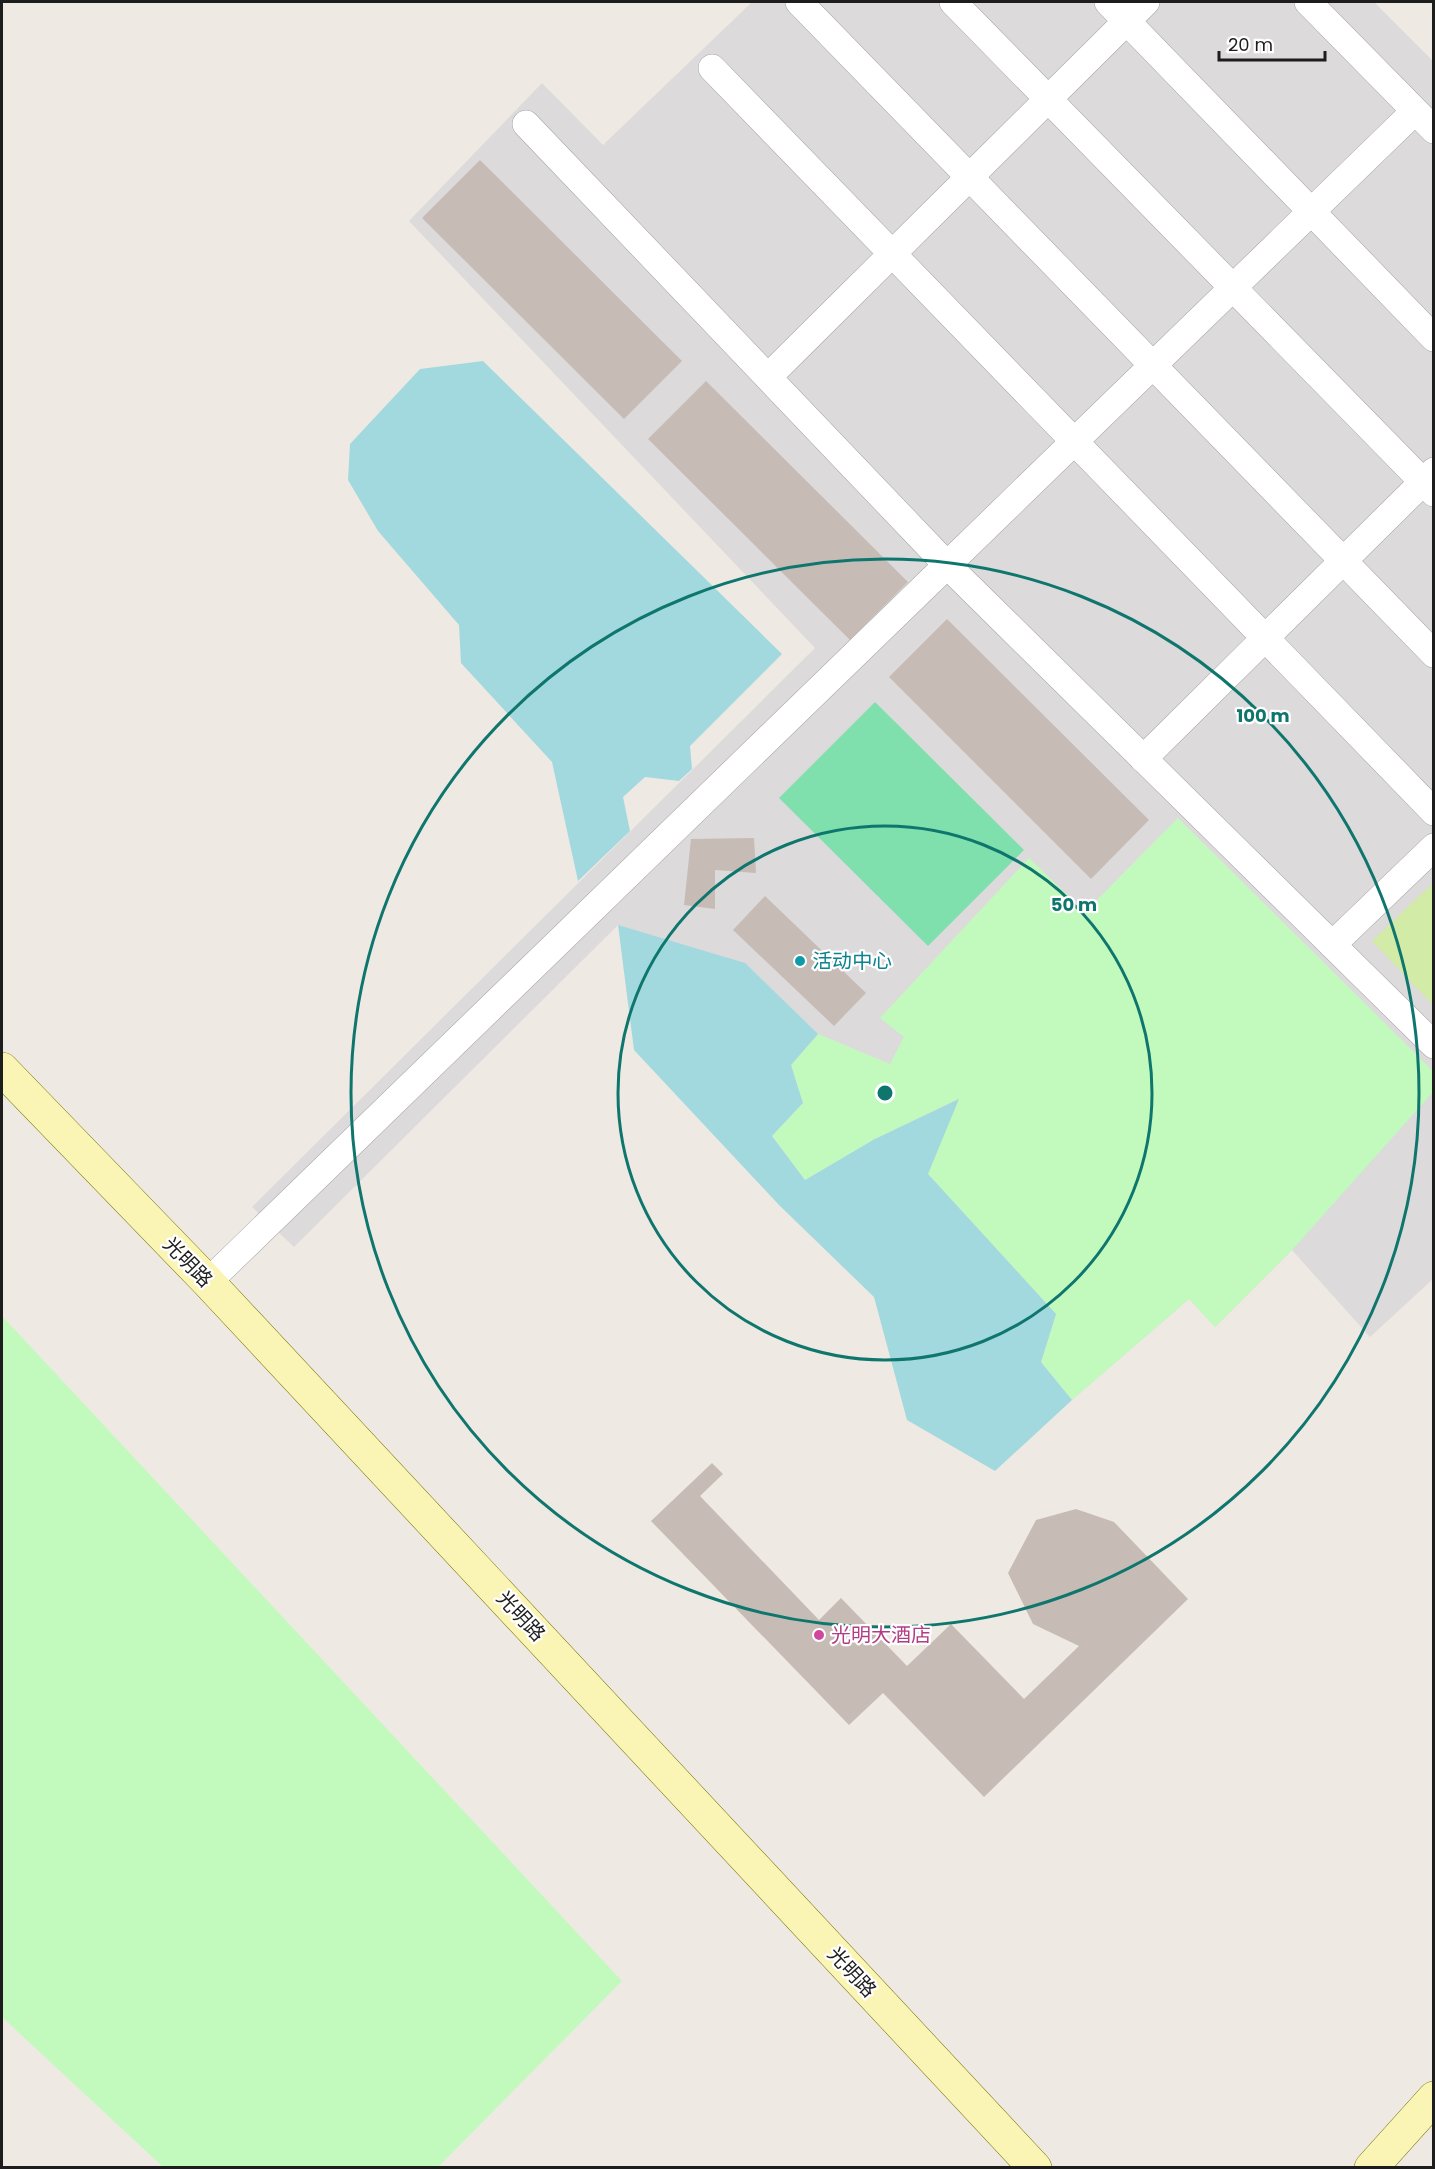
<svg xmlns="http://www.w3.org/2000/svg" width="1435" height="2169" font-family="Poppins,'Noto Sans SC',sans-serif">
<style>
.residential{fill:#dcdada}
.grass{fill:#d2eba7}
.park{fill:#c2fabe}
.pitch{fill:#7fe0ad}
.water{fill:#a2d9de}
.building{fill:#c7bbb6}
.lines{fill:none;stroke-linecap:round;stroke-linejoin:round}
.minor-casing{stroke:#a4a4a4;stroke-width:28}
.secondary-casing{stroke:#777302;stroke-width:34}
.minor{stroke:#fff;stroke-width:27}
.secondary{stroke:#fbf5b5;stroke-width:33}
.ring{fill:none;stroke:#0f766e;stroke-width:3}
.culture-dot{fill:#0f9aa8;stroke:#fff;stroke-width:2}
.hotel-dot{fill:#d1479c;stroke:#fff;stroke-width:2}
.labels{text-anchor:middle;stroke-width:4.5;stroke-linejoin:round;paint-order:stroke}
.culture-label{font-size:20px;fill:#0d838f;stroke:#fff;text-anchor:start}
.street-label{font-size:20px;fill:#1d1d1d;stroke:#fff}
.hotel-label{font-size:20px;fill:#b23c85;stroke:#fff;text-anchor:start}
.centre{fill:#0f766e;stroke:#fff;stroke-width:3}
.ring-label{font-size:18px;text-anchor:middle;font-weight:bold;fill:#0f766e;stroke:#fff;stroke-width:4.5;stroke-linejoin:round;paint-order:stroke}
</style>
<rect width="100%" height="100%" fill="#efe9e3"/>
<path class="residential" d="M752 2H1374L1434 62 1433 1279 1370 1337 1292 1250 1215 1327 1189 1299 1072 1400 873 1140 618 925 294 1247 252 1207 815 648 409 221 542 83 603 145Z"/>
<path class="grass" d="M1433 883V1005L1372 941Z"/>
<path class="park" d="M1178 818 1433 1071V1092L1292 1250 1215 1327 1189 1299 1072 1400 1041 1362 1056 1314 928 1174 958 1099 873 1140 805 1180 772 1136 803 1103 791 1065 818 1034 890 1064 904 1037 880 1018 1029 858 1085 912Z
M2 1316 622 1981 438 2167H163L2 2017Z"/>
<path class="pitch" d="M875 702 1024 850 928 946 779 798Z"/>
<path class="water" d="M483 361 782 654 690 746 692 769 679 781 645 777 623 797 630 831 578 881 552 762 461 663 459 625 378 531 348 480 350 444 420 369Z
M618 925 745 963 818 1034 791 1065 803 1103 772 1136 805 1180 873 1140 959 1099 928 1174 1056 1314 1041 1362 1072 1400 995 1471 907 1420 874 1297 779 1205 634 1050Z"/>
<path class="building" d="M480 160 682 361 624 419 422 218Z
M706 381 908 582 850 640 648 439Z
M947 619 1149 820 1091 879 889 677Z
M754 838 756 873 715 870V909L684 905 691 839Z
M765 896 866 993 834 1026 733 930Z
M712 1463 723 1474 700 1496 819 1620 841 1598 907 1666 951 1624 1024 1699 1079 1646 1033 1624 1008 1573 1036 1520 1076 1509 1114 1522 1188 1599 984 1797 883 1693 849 1725 651 1521Z"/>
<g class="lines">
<g class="minor-casing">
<path id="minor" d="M799 2 1434 654
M953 2 1434 493
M1108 2 1434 338
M1308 2 1434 130
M712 68 1434 812
M526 124 948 566 1434 1045
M768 377 1146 2
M1143 759 1434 471
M1332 945 1434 847
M208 1282 1415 111"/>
</g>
<g class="secondary-casing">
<path id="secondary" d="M2 1069 208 1282 1035 2168
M1371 2168 1434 2098"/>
</g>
<use href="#minor" class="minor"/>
<use href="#secondary" class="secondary"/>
</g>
<g class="ring">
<circle cx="885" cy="1093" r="267"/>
<circle cx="885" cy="1093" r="534"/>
</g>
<circle class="culture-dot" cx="800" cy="961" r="6"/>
<circle class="hotel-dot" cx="819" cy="1635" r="6"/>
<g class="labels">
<g class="culture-label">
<text x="812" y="968">活动中心</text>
</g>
<g class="street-label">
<text transform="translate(188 1262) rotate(46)" y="7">光明路</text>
<text transform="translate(521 1616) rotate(47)" y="7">光明路</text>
<text transform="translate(852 1972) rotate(47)" y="7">光明路</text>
</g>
<g class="hotel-label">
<text x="831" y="1642">光明大酒店</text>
</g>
</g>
<circle cx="885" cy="1093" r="9" class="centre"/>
<g class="ring-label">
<text x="1263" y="722">100 m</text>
<text x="1074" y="911">50 m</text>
</g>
<rect width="1435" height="2169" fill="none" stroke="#1d1d1d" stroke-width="6"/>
<path d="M1219 51v9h106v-9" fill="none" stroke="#1d1d1d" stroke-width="3"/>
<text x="1228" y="51" font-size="18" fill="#1d1d1d" stroke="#ffffff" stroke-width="4.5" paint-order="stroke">20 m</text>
</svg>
